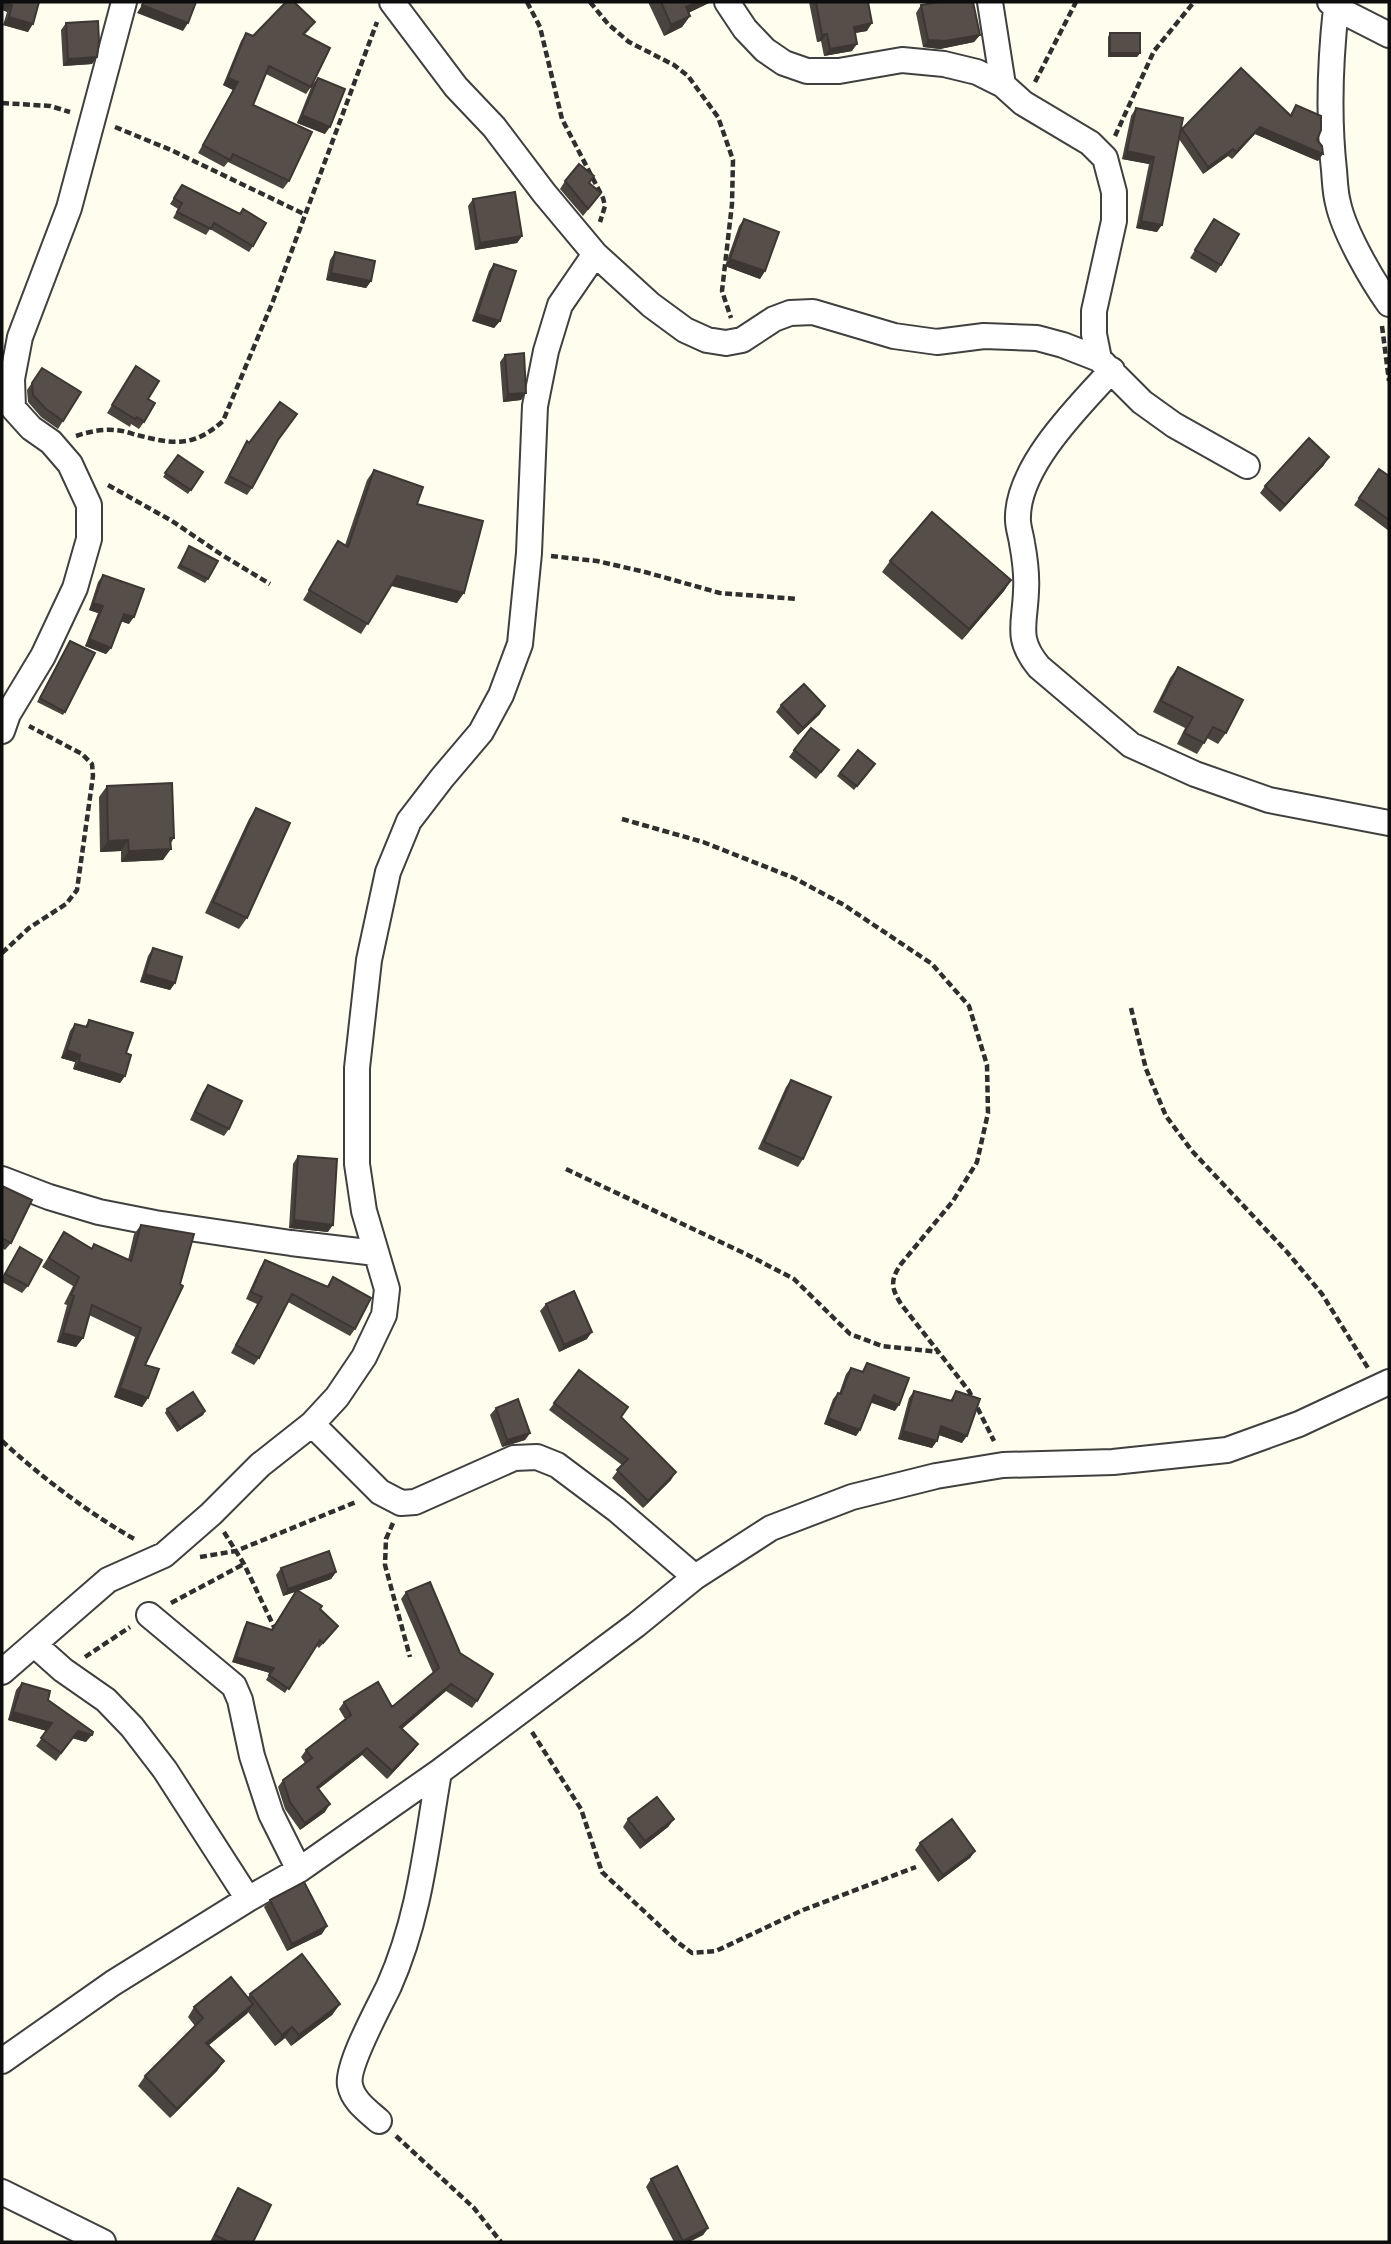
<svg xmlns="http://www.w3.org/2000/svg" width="1391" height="2244" font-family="'Noto Serif',serif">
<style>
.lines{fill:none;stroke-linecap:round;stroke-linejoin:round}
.street-casing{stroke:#404040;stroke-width:28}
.path{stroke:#2f2f2f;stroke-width:4.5;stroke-dasharray:7 3.5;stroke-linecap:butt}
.street{stroke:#fff;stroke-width:24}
.wall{fill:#4a443f}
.shaded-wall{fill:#3c3733}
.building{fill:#564f49;stroke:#3c3733;stroke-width:2}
</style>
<rect width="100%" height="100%" fill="#fffded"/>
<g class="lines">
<g class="street-casing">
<path id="street" d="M392 2 456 87 494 127 544 193 595 254 651 305 685 330 707 340 726 343 742 340 774 319 790 313 813 312 894 336 937 342 984 336 1037 338 1063 345 1099 359 1142 402 1174 425 1247 466
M727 2 745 29 765 50 784 63 807 71H839L902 60 944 64 977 72 1003 85 1023 103 1090 143 1105 158 1114 192V221L1094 311V334L1099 359
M990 2 1003 85
M1330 2 1336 8 1389 35
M1339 2 1336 8C1330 63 1328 116 1334 170 1335 181 1335 192 1338 203 1344 232 1372 280 1389 304
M1112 370C1079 406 1019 465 1018 516 1017 525 1021 535 1022 543 1025 559 1027 575 1026 591 1025 625 1015 638 1039 667L1131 745 1195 774 1269 800 1389 823
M2 731 8 714 43 656 75 588 89 539V505L70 464 51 442 31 428 13 408 12 379 20 337 69 208 124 2
M2 1179 49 1197 99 1212 155 1223 291 1243 376 1253
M312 1424 380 1492 401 1503 415 1502 514 1458 537 1457 557 1465 617 1510 695 1577
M149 1615 234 1686 240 1700 252 1756 271 1814 299 1870
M35 1645 63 1670 106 1700 132 1727 165 1770 248 1899
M2 1672 108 1580 164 1555 211 1514 260 1465 312 1424 337 1397 364 1357 384 1315 387 1289 364 1211 357 1164V1068L369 960 388 872 409 821 442 778 481 732 501 695 520 644 529 553 535 406 546 351 560 305 595 254
M2 2061 113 1983 248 1899 299 1870 439 1772 636 1625 695 1577 771 1528 852 1497 936 1476 1003 1465 1113 1462 1227 1450 1299 1424 1389 1382
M379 2121C368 2111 353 2101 350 2085 346 2066 380 2005 389 1986 420 1916 426 1847 439 1772
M2 2192 103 2242"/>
</g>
<path class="path" d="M527 2 540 27 562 119 603 198 605 206 600 222
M590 2 608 24 629 42 674 65 688 76 718 117 733 160 732 204 722 291 731 318
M1035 82 1076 2
M2 103 50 106 70 112
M115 127 171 150 304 214
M1115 136 1154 51 1194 2
M1382 326 1389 381
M76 436C88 432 101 429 114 430 123 430 132 434 141 436 176 445 195 446 223 421L273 301 377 22
M108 485 172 521 222 555 270 584
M551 556 597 561 645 572 720 593 798 599
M622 819 703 842 794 878 844 905 932 964 969 1006 987 1065 988 1113 977 1162 953 1201 901 1264C890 1280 891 1288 901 1304L969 1391 994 1441
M2 953 29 928 66 904 77 890 93 776 92 764 82 754 29 726
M1131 1008 1146 1069 1166 1116 1192 1151 1287 1252 1322 1294 1368 1368
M566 1169 746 1254 794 1279 850 1334 882 1346 939 1352
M2 1441C41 1477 90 1514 136 1540
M393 1523 386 1539 385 1565 410 1657
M224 1532 244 1564 275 1629
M200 1557 236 1551 356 1502
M171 1603 244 1564
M85 1657 130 1627
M532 1732 581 1809 602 1872 676 1941 692 1953 716 1951 803 1910 916 1867
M396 2136 474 2208 501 2242"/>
<use href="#street" class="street"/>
</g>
<path class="wall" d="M2 2H39L28 32 3 25 7 12Z
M648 2H711L688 13 690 16 682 27 664 36Z
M809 2H868L867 31 855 33 852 51 824 56 821 41 817 42Z
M921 5 980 35 974 42 940 49 923 47 916 13Z
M66 23 97 57 92 64 63 66 61 30Z
M310 29 304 35 311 87 306 94 266 74 253 105 289 181 283 189 228 162 224 167 198 153 233 90 223 85 241 41 246 33 253 36Z
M1110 33 1140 53 1137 57H1108V37Z
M318 78 325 134 297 123 312 85Z
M1296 105 1317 140 1318 161 1255 134 1232 159 1228 156 1203 174 1179 139 1157 232 1136 228 1149 164 1122 159 1131 116 1136 108 1180 132 1182 129 1290 115Z
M565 181 590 183 596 200 583 216 560 189Z
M182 185 253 246 249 252 210 229 206 235 173 218 178 209 170 204Z
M473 199 522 236 517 243 475 250 468 206Z
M744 219 765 271 760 279 725 266 739 226Z
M1214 219 1221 265 1216 273 1190 258Z
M335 252 371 281 366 288 326 280 330 260Z
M494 264 500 321 494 328 472 321 489 271Z
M505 355 526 393 521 400 503 402 500 362Z
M136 366 148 399 144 422 139 429 131 424 130 427 107 413Z
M42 368 63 421 58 429 41 417 28 402 27 390Z
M247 441 249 443 278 441 252 488 247 495 224 483Z
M178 455 203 472 188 494 163 477Z
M1324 465 1280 512 1260 493 1265 486Z
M1379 469 1389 476V531L1354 505Z
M374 470 417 504 457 603 391 586 361 634 303 600 338 541 345 545 367 480Z
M189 546 208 579 205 583 177 568Z
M890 561 1011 580 1004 591 962 640 882 572Z
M103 575 129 624 121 621 111 648 106 654 85 646 98 613 89 610 98 582Z
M70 641 65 712 63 715 37 702Z
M1178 667 1226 733 1218 744 1207 738 1197 754 1177 744 1185 728 1153 712 1170 678Z
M781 705 820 714 798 735 776 712Z
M794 750H839L816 779 789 757Z
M858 750 875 764 854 790 837 776Z
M107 786 174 838 171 843 163 860 121 862V851L100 852 99 797Z
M256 808 247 918 239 929 205 913 249 819Z
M153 948 175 983 170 990 140 982 148 956Z
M89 1020 126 1053 125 1076 120 1083 73 1069 75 1062 61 1058 70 1031 75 1024 85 1027Z
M791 1080 803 1159 798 1167 758 1149 786 1087Z
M208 1085 229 1129 224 1136 190 1120 203 1092Z
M298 1156 328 1232 289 1228 293 1164Z
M2 1186 11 1243 5 1250 2 1248Z
M141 1225 145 1365 148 1398 142 1407 114 1397 135 1337 89 1315 83 1338 76 1347 57 1342 67 1305 64 1304 73 1286 42 1267 64 1232 92 1248 94 1244 128 1260 134 1234Z
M20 1247 28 1286 22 1293 2 1282V1277Z
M265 1260 327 1287 333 1277 355 1329 350 1336 288 1302 259 1358 254 1365 231 1353 257 1304 246 1299 260 1268Z
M546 1304 587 1339 559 1352 540 1311Z
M867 1363 895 1411 871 1402 860 1430 856 1436 824 1424 833 1399 838 1393 839 1394 846 1374 851 1368 862 1372Z
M579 1370 621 1418 671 1480 643 1508 612 1478 622 1465 549 1410Z
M914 1391 950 1401 956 1391 962 1443 939 1435 932 1448 898 1439 909 1398Z
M496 1408 530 1433 525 1440 502 1447 490 1415Z
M167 1409 205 1411 203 1415 177 1432 165 1413Z
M281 1568 336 1572 331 1579 298 1591 320 1609 335 1630 319 1648 316 1645 285 1693 266 1680 270 1673 232 1662 244 1627 247 1622 271 1630 295 1592 283 1596 276 1575Z
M406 1592 477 1701 472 1708 446 1691 402 1729 418 1744 413 1751 387 1779 362 1755 319 1789 325 1812 300 1830 285 1809 278 1787 283 1780 305 1763 301 1757 306 1750 345 1719 339 1709 344 1702 392 1707 433 1673 401 1599Z
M22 1683 86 1742 72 1738 56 1761 36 1746 47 1731 8 1720 16 1690Z
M628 1819H674L668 1827 640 1849 623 1827Z
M920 1843 975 1851 970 1858 938 1882 915 1850Z
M270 1900 322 1934 287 1951 264 1907Z
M250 1994 340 2004 332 2015 291 2046 285 2038 275 2046 248 2012 208 2046 224 2061 217 2071 170 2118 138 2086 145 2076 195 2026 188 2017 194 2007 248 1997Z
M651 2179 708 2228 703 2235 689 2242H674L646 2187Z
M238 2188 253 2242H210L233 2196Z"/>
<path class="shaded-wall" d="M2 2 12 5 7 12 2 10Z
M697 2H711L678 18 686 7Z
M142 5 188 23 183 31 137 13Z
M690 16 682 27 664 36 671 25Z
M9 17 33 24 28 32 3 25Z
M872 23 867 31 849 34 854 27Z
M827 34 821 41 817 42 822 35Z
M980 35 974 42 940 49 923 47 928 40Z
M857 44 852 51 824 56 830 49Z
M1110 53H1140L1137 57H1108Z
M97 57 92 64 63 66 68 59Z
M228 78 238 82 233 90 223 85Z
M302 115 330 127 325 134 297 123Z
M1260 127 1323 154 1318 161 1255 134 1232 159 1236 152Z
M1233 149 1228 156 1203 174 1208 167Z
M1127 151 1154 157 1149 164 1122 159Z
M1141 221 1162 225 1157 232 1136 228Z
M522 236 517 243 475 250 480 243Z
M730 259 765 271 760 279 725 266Z
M331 273 371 281 366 288 326 280Z
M477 314 500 321 494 328 472 321Z
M526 393 521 400 503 402 508 394Z
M1329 457 1324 465 1280 512 1285 505Z
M397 576 464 593 457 603 390 585Z
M1011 580 1004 591 962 640 969 629Z
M93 603 103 606 98 613 89 610Z
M124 614 134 617 129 624 120 621Z
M89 639 111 648 106 654 85 646Z
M825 706 820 714 798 735 803 728Z
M128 840 121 851 100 852 108 841Z
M171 849 163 860 121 862 129 851Z
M145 974 175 983 170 990 140 982Z
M67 1050 80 1055 75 1062 61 1058Z
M79 1062 125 1076 120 1083 73 1069Z
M294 1220 333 1225 328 1232 289 1228Z
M592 1332 587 1339 559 1352 564 1345Z
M63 1333 83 1338 76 1347 57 1342Z
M120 1388 148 1398 142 1407 114 1397Z
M874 1395 899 1405 895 1411 869 1402Z
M205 1411 203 1415 177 1432 180 1428Z
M828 1418 860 1430 856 1436 824 1424Z
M941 1426 967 1436 962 1443 936 1434Z
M903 1431 937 1441 932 1448 898 1439Z
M530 1433 525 1440 502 1447 507 1440Z
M676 1472 671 1480 643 1508 648 1501Z
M336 1572 331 1579 283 1596 288 1589Z
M236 1657 274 1668 270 1673 232 1662Z
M451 1684 446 1691 395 1734 400 1727Z
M13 1712 52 1723 47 1731 8 1720Z
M78 1731 92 1735 86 1742 72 1738 56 1761Z
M418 1744 413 1751 387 1779 392 1771Z
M367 1748 362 1755 312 1794 317 1787Z
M330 1804 325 1812 300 1830 305 1823Z
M674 1819 668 1827 640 1849 645 1841Z
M975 1851 970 1858 938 1882 943 1875Z
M327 1926 322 1934 287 1951 292 1944Z
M253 2004 247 2014 199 2053 206 2043Z
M340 2004 332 2015 291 2046 299 2035Z
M292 2027 285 2038 275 2046 282 2035Z
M224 2061 217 2071 170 2118 177 2109Z
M708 2228 703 2235 689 2242H682Z"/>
<path class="building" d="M2 2H39L33 24 9 17 12 5Z
M144 2H196L188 23 142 5Z
M286 2H294L315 22 303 34 330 48 311 87 269 66 253 105 312 132 289 181 233 154 230 160 203 145 238 82 228 78 246 33 253 36Z
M661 2H697L686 7 690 16 671 25Z
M816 2H868L872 23 854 27 857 44 830 49 827 34 822 35Z
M939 2H973L980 35 945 41 928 40 921 5Z
M98 21 99 42 97 57 68 59 66 23Z
M1110 33H1140V53H1110Z
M1241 68 1291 116 1296 105 1321 116V130L1317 140 1322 146 1323 154 1260 127 1236 152 1233 149 1208 167 1182 129Z
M318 78 345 89 330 127 302 115Z
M1136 108 1183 118 1162 225 1141 221 1154 157 1127 151Z
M579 164 594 176 589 183 601 193 588 209 565 181Z
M182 185 240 214 243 209 266 223 253 246 214 223 211 229 177 212 182 203 174 198Z
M515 192 522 236 480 243 473 199Z
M744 219 779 232 765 271 730 259Z
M1214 219 1239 234 1221 265 1195 250Z
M335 252 375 261 371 281 331 273Z
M494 264 516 271 500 321 477 314Z
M524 353 526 393 508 394 505 355Z
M136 366 159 381 148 399 155 403 144 422 137 417 135 419 112 405Z
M42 368 81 392 63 421 46 409 33 395 32 383Z
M280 402 297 414 278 440 252 488 229 476 247 441 249 443Z
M1309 438 1329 457 1285 505 1265 486Z
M178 455 203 472 191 490 165 473Z
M1379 469 1389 476V520L1359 498Z
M374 470 423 487 417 504 483 521 464 593 397 576 368 624 309 590 338 541 348 547Z
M932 512 1011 580 969 629 890 561Z
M189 546 218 561 208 579 180 565Z
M103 575 144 589 134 617 124 614 111 648 89 639 103 606 93 603Z
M70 641 95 653 65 712 40 698Z
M1178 667 1243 700 1226 733 1213 727 1204 743 1184 733 1193 717 1161 701Z
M804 684 825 706 803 728 781 705Z
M811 728 839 750 821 772 794 750Z
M858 750 875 764 857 786 840 773Z
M172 783 174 838H170L171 849 129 851 128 840 108 841 107 786Z
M256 808 290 823 247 918 213 902Z
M153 948 182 957 175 983 145 974Z
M89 1020 133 1033 126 1053 131 1055 125 1076 79 1062 80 1055 67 1050 75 1024 87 1027Z
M791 1080 831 1097 803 1159 764 1142Z
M208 1085 242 1101 229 1129 195 1112Z
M298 1156 337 1159 333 1225 294 1220Z
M2 1186 32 1200 11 1243 2 1238Z
M141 1225 194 1234 180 1284 183 1286 145 1365 159 1369 148 1398 120 1388 141 1328 92 1305 83 1338 63 1333 74 1296 71 1295 79 1277 49 1258 64 1232 92 1249 94 1244 131 1261Z
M20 1247 42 1260 28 1286 5 1274Z
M265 1260 328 1287 333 1277 371 1298 355 1329 292 1294 259 1358 236 1345 262 1297 251 1292Z
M574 1291 592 1332 564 1345 546 1304Z
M867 1363 909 1378 899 1405 874 1395 860 1430 828 1418 838 1393 841 1394 851 1368 863 1372Z
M579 1370 628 1407 621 1417 676 1472 648 1501 617 1470 628 1459 554 1403Z
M914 1391 952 1401 956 1391 980 1399 967 1436 941 1426 937 1441 903 1431Z
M193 1392 205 1411 180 1428 167 1409Z
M518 1399 530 1433 507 1440 496 1408Z
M329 1551 336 1572 288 1589 281 1568Z
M430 1582 460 1653 493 1674 477 1701 451 1684 400 1727 418 1744 392 1771 367 1748 317 1787 330 1804 305 1823 290 1802 283 1780 312 1758 306 1750 351 1715 344 1702 378 1682 392 1707 439 1668 406 1592Z
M297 1590 322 1606 320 1609 338 1626 323 1643 320 1640 289 1689 269 1675 274 1668 236 1657 247 1622 272 1630Z
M22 1683 50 1691 48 1700 93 1732 92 1735 78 1731 61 1753 41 1738 52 1723 13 1712Z
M657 1797 674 1819 645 1841 628 1819Z
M952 1819 975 1851 943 1875 920 1843Z
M304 1882 327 1926 292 1944 270 1900Z
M302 1954 340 2004 299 2035 292 2027 282 2035 250 1994Z
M231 1977 253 2004 206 2043 224 2061 177 2109 145 2076 203 2018 194 2007Z
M677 2166 708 2228 683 2241 651 2179Z
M238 2188 271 2205 253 2242H229L215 2235Z"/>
<rect width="1391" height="2244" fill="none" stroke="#0d0d0d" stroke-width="7"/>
</svg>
